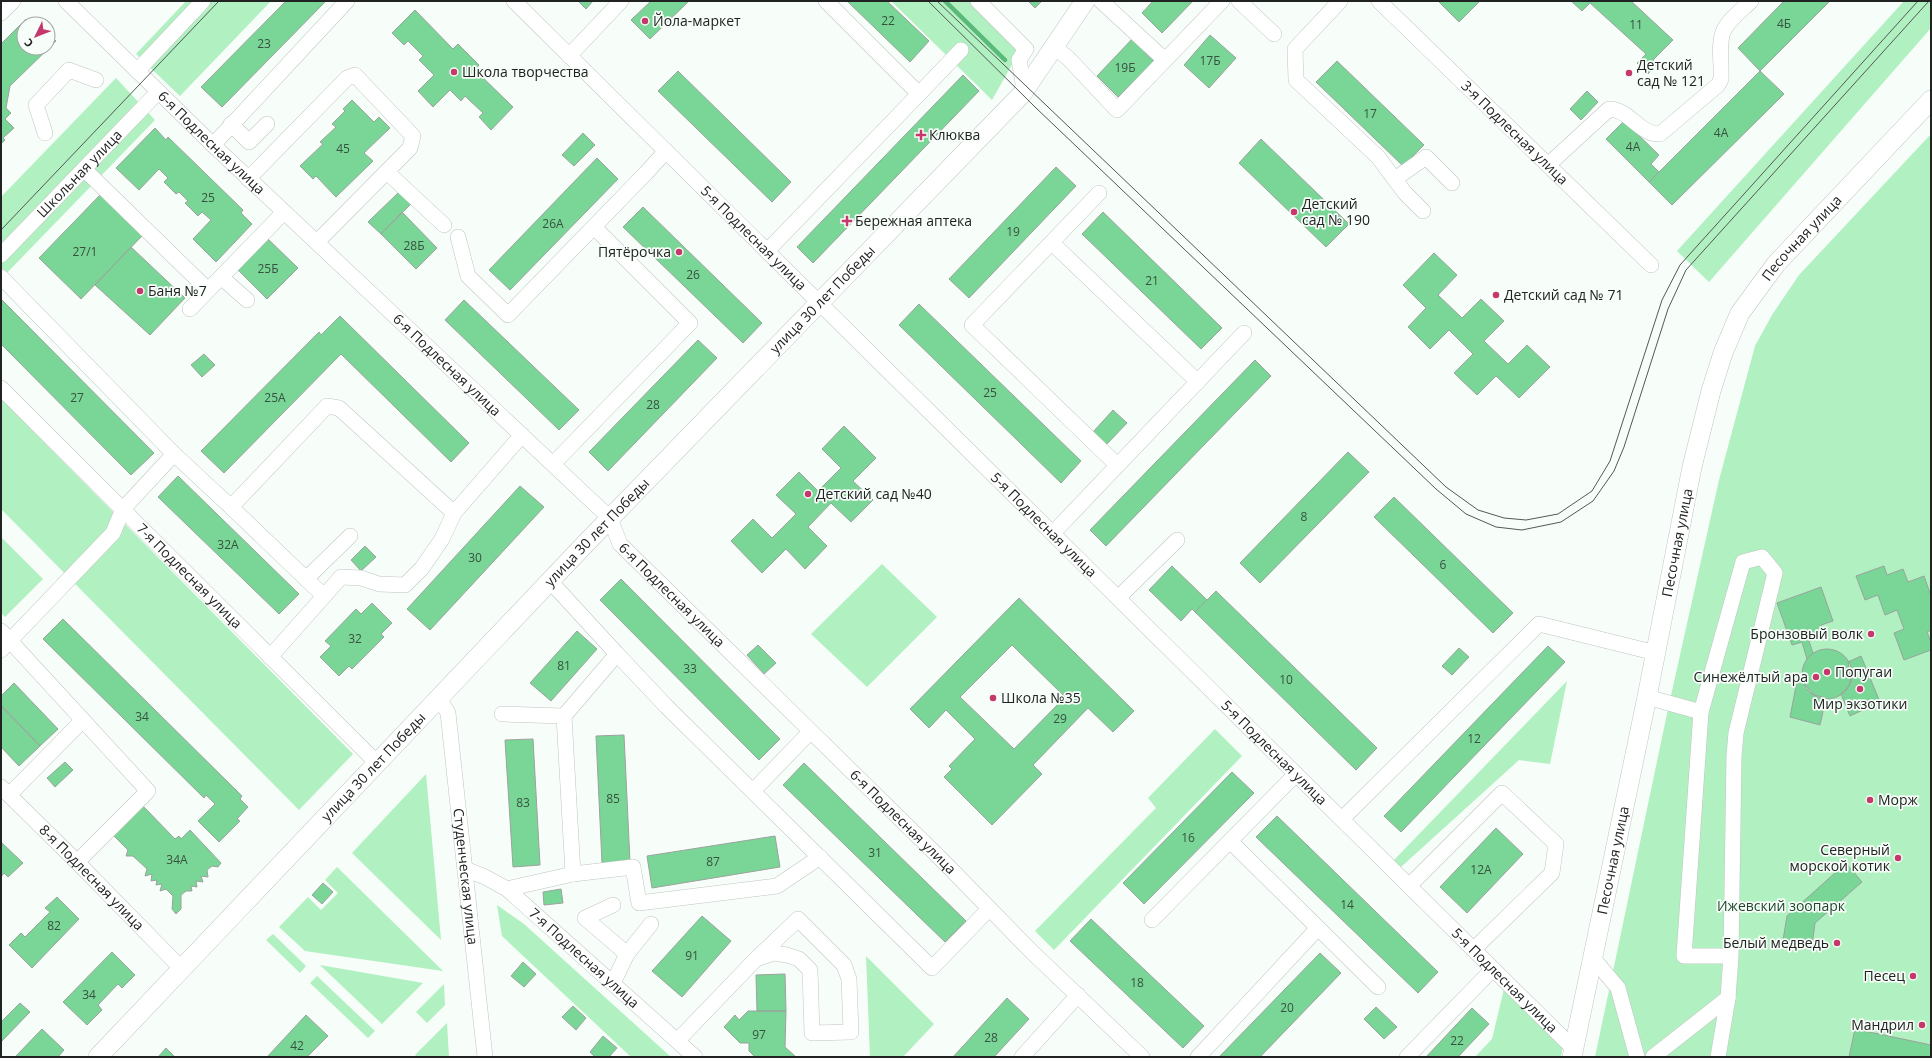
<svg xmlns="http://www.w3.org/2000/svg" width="1932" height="1058" font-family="'Open Sans',sans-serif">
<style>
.green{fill:#b0f0c1}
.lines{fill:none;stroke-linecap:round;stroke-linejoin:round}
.stream{stroke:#5ab879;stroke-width:4.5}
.building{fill:#79d696;stroke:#9ca29e;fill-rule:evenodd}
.minor-casing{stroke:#c1c6c2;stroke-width:16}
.major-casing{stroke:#c1c6c2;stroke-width:20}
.minor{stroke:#fff;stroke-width:15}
.major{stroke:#fff;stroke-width:19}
.tram{stroke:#555856;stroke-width:1}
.poi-dot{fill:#c4386c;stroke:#f7fdf8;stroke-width:1.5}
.labels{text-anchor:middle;stroke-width:3.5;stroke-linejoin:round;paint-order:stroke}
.number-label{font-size:12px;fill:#37503f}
.poi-label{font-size:14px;fill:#212322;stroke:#f7fdf8;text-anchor:start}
.street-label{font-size:14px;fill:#212322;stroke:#f7fdf8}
.park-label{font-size:14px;fill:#1f462c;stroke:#f7fdf8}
</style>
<rect width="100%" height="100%" fill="#f7fdf8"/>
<path class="green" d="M186 1H271L180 96 136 54Z
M891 1H987L1026 40 992 100Z
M1904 1H1931V28L1709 282 1677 251Z
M116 78 155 120 1 279V197Z
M1931 134V1057H1595L1668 709 1719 480 1755 346 1772 315 1799 275Z
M1 399 353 754 299 810 1 509Z
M1 537 43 579 5 617 1 613Z
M882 564 937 617 867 687 811 634Z
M1567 681 1550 764 1519 760 1401 867 1394 860Z
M1215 729 1242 756 1054 950 1035 931 1156 808 1148 798Z
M426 774 441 940 352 853Z
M337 867 443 971 305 951 279 927 308 897 321 910 338 893 325 880Z
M497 905 524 924 671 1057H631L502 936Z
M273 934 306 966 300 973 266 940Z
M866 956 934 1024 903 1057H870Z
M320 965 423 983 382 1024Z
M317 976 375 1031 368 1038 310 983Z
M444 984 445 1005 427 1023 416 1012Z
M1504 989 1563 1045 1561 1057H1475L1492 1039Z
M447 1023 449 1057H417L415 1055Z"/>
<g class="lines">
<path class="stream" d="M945 1 1005 60"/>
</g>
<path class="building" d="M286 1H326L222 107 201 87Z
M578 1H593L586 9Z
M651 1H689L650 39 631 20Z
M847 1H887L929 41 910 62Z
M1028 1H1042L1035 8Z
M1153 1H1193L1162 33 1142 13Z
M1438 1H1480L1459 22Z
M1571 1H1631L1673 40 1653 60 1657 64 1648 74 1637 63 1646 54 1590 3 1582 11Z
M1784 1H1830L1760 71 1738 48Z
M415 10 453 49 458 44 479 65 475 70 513 107 491 130 479 117 483 113 465 96 461 101 450 90 433 107 418 91 434 75 419 60 423 56 408 41 404 45 392 33Z
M32 18 38 24H24V48H48V33L56 41 10 86 6 108 11 113 5 119 14 128 3 138 5 140 1 144V44L26 19 28 22Z
M1210 35 1236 58 1209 88 1184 65Z
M1134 37 1148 50 1145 53 1154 61 1118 97 1097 76Z
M1337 61 1424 145 1403 166 1316 82Z
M678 71 791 182 772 202 658 91Z
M1760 71 1784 94 1672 205 1649 182Z
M963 75 979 91 813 263 797 247Z
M1587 91 1598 102 1581 120 1570 109Z
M352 100 374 122 379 117 390 128 364 153 373 161 336 197 316 176 313 179 300 166 323 144 320 142 336 127 332 124 345 111 343 109Z
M1624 121 1659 155 1651 164 1659 172 1649 182 1606 139Z
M155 128 166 140 168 137 243 210 241 213 252 224 216 262 193 239 211 220 202 212 198 216 185 203 188 201 179 192 176 194 164 182 168 178 159 169 139 190 116 168Z
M583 133 595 145 574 166 562 155Z
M1261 139 1349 224 1326 247 1239 163Z
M597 158 618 179 510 290 489 270Z
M1056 167 1076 186 969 298 949 279Z
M399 192 411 204 381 234 368 222Z
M100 195 142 236 81 299 39 258Z
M643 207 762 323 743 343 623 227Z
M402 212 437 248 416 269 381 234Z
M1103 212 1222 328 1201 349 1082 234Z
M268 239 298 268 267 299 238 270Z
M131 247 185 298 150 335 95 285Z
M1434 253 1457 275 1438 295 1462 318 1481 299 1504 321 1484 341 1508 364 1527 345 1550 367 1519 398 1496 376 1477 395 1454 373 1473 354 1449 330 1430 349 1408 327 1426 308 1403 285Z
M1 299 154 453 131 475 1 344Z
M464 300 579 410 559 430 445 320Z
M919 304 1081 461 1061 483 899 325Z
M340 316 469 443 451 462 341 354 224 473 201 451 319 332 321 335Z
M698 340 717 358 608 471 589 452Z
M204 354 215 365 202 377 191 365Z
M1255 360 1271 376 1106 546 1090 530Z
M1113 410 1127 423 1106 445 1093 432Z
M844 426 876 458 853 481 873 500 851 522 831 503 808 527 827 546 805 569 786 549 762 573 731 541 753 519 772 538 796 514 776 495 799 472 818 491 841 468 822 449Z
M1348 452 1369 472 1260 583 1240 563Z
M178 476 299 594 279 614 158 497Z
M520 486 544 507 430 630 407 609Z
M1394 497 1513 613 1493 633 1374 517Z
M365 546 376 557 361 571 351 560Z
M1172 566 1207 600 1195 612 1192 609 1181 621 1149 590Z
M1884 566 1887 575 1903 569 1908 582 1924 576 1931 596V630L1927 632 1931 642V650L1904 660 1894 633 1904 629 1897 610 1885 615 1878 595 1865 600 1856 576Z
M621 579 780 739 759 760 600 600Z
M1821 587 1833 621 1821 625 1825 635 1809 641 1813 653 1807 659 1802 642 1792 645 1777 603Z
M1216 591 1377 748 1356 770 1195 612Z
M1019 598 1134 711 1113 732 1088 708 1033 765 1042 774 992 825 944 777 952 769 949 766 975 739 946 710 929 728 910 709ZM1012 645 1065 697 1014 749 960 697Z
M372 603 392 623 381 634 384 637 352 669 349 666 339 676 320 657 331 646 325 641 356 609 361 614Z
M63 619 242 796 240 799 248 807 237 819 240 821 219 842 198 821 215 804 206 795 204 798 43 639Z
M577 631 597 649 551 701 530 683Z
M758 645 776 663 764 674 747 655Z
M1548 646 1565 662 1401 832 1384 816Z
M1459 648 1469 657 1452 675 1442 666Z
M1802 674a25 25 0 1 1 50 0a25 25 0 1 1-50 0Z
M1861 656 1880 702 1850 716 1841 694 1849 686 1851 678 1848 662Z
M1797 681 1803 682 1814 695 1826 698 1820 725 1790 717Z
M14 683 58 729 40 746 1 706V696Z
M1 705 40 746 19 766 1 747Z
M624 735 630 862 602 863 596 736Z
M533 739 540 865 513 867 505 740Z
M65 762 73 770 55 787 47 778Z
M804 763 966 921 945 942 783 785Z
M1232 772 1254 793 1144 904 1123 883Z
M143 806 175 839 179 836 181 839 190 830 221 863 218 867 212 866 207 870 208 877 201 876 203 882 196 881 197 887 191 886 192 891H186L181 895V909L176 914 172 909 173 896 166 889 160 891 162 884 156 885 157 880 151 881 152 874 145 876 147 869 133 856H126L128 850 113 835Z
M1277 816 1438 972 1418 993 1256 837Z
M1496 828 1523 854 1467 913 1440 887Z
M775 836 780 867 652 888 647 856Z
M1 842 23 863 8 877 4 873 1 877Z
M1846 863 1862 882 1815 923 1812 945 1783 940 1787 916Z
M323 883 333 892 322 904 312 895Z
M561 889 563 903 544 905 543 892Z
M57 897 79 919 32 968 9 945 21 933 25 937 50 912 45 908Z
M702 916 731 941 682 997 652 971Z
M1091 919 1204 1026 1183 1048 1070 941Z
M112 952 135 975 122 988 118 984 98 1005 102 1010 87 1025 63 1002Z
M1320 953 1341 973 1260 1057H1219Z
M523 962 536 974 524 987 511 976Z
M785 974 786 1011H757L756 975Z
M1007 998 1029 1019 994 1057H953Z
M20 1003 30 1012 1 1042V1022Z
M573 1006 586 1018 576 1030 562 1017Z
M1376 1007 1397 1027 1384 1039 1364 1019Z
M1472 1008 1489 1024 1458 1057H1426Z
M748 1011H786L785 1047 796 1057H755L749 1051V1043H740L724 1027 735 1015 739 1020Z
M306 1015 328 1036 307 1057H267Z
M42 1029 64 1050 58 1057H15Z
M1855 1029 1931 1045V1057H1849Z
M603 1036 617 1048 609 1057H595L590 1052Z
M166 1048 175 1057H158Z"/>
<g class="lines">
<g class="minor-casing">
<g id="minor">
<path id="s1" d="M66 1 213 145 596 505 610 518 620 544 943 861 1032 952 1142 1057"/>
<path id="s2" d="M514 1 1573 1048"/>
<path d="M978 1 1026 49 1019 60 1023 83 1022 94"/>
<path d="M1101 1 1165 60"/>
<path d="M1239 1 1274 34"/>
<path d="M1340 1 1295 49 1296 80 1378 157 1405 193 1423 211"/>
<path id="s3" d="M1379 1 1651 265"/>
<path d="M1 13 13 1"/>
<path d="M1054 47 1068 58 1117 110 1222 1"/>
<path d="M569 56 621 1"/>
<path d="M137 71 203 1"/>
<path d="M919 94 961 50"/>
<path d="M231 124 249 142 267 124"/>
<path d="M45 133 36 105 69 70 96 80"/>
<path d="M213 145 347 1"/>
<path d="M1548 165 1609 109C1629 109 1640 135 1660 134L1718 85 1721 79C1722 64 1718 46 1723 32 1728 20 1742 10 1751 1"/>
<path d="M84 169 208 290"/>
<path d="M387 172 444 225"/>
<path d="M248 179 347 78 355 75 413 136 410 148 317 242"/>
<path d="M1395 179 1426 157 1452 183"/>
<path d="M1099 193 972 325 1117 465"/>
<path d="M458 237 468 276 508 315 646 173 666 151"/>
<path d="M1052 243 1198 382"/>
<path d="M767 251 919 94 826 1"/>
<path id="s4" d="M1 255 158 92"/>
<path d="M1 277 174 454 231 507 327 406 339 408 454 513"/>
<path d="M221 277 247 300"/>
<path d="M190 309 284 212"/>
<path id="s5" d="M1 388 377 763"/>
<path d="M553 464 690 323 594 227"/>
<path d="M231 507 324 596"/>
<path d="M1053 533 1244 333"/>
<path d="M306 579 350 536"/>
<path d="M550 581 617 654"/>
<path d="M1118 598 1177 540"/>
<path d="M1 631 148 791 77 862"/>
<path d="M1 650 113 533 123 509 174 454"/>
<path d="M270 657 341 577 361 578 379 584 405 585 422 568 442 539 454 513 522 435"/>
<path d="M1647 697 1701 712"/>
<path id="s6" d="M439 698 448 713 485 1057"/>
<path d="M502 714 564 716 617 654 666 706 932 968 989 909"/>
<path d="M564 716 573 874"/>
<path id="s7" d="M1 787 77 862 182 969"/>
<path d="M753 791 810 732"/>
<path d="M9 795 83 720"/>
<path d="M1342 819 1539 624 1656 653"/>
<path d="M1230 841 1378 987"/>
<path id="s8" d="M465 869 485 877 507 889 695 1057"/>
<path d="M1409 886 1502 793 1556 844 1552 873 1474 949"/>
<path d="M507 889 573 874 633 867 639 903 777 886 820 857"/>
<path d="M613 905 585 918 627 954 613 983"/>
<path d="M1152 920 1296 774"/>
<path d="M627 954 651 924"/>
<path d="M1592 957 1618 988 1637 1057"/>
<path d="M678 1040 756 959 774 953 787 955 799 959 810 970 812 1033 851 1032 849 979 844 965 798 919 756 959"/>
<path d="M1022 1057 1078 995"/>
<path d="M1198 1057 1318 928"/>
<path d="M1407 1057 1493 969"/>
<path d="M1653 1057 1728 998 1731 956 1734 756 1736 733 1775 573 1762 557 1743 562 1701 712 1684 956H1731"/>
<path d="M1718 1057 1728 998"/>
</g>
</g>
<g class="major-casing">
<g id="major">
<path id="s9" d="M98 1057 587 542 1022 94 1085 1"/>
<path id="s10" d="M1572 1057 1647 697 1692 467 1711 391 1723 353 1740 313 1776 264 1931 100"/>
</g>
</g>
<use href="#minor" class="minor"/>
<use href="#major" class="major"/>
<path class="tram" d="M928 1 1035 107 1436 489 1466 514 1496 527 1522 530 1561 522 1593 501 1614 471 1624 447 1668 309 1686 270 1929 1
M937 1 1446 487 1478 510 1504 518 1526 520 1558 514 1592 491 1610 461 1662 300 1680 265 1918 1
M1 230 219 1"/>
</g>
<g class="poi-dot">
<circle cx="645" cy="21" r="4"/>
<circle cx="454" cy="72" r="4"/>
<circle cx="1629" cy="73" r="4"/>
<path d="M919 129h4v4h4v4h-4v4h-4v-4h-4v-4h4z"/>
<circle cx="1294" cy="212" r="4"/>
<path d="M845 215h4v4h4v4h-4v4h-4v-4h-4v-4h4z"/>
<circle cx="679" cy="252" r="4"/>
<circle cx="140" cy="291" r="4"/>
<circle cx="1496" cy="295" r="4"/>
<circle cx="808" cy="494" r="4"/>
<circle cx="1871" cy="634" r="4"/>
<circle cx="1827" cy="672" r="4"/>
<circle cx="1816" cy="677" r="4"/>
<circle cx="1860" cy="689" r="4"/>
<circle cx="993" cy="698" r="4"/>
<circle cx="1870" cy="800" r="4"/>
<circle cx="1898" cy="858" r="4"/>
<circle cx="1837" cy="943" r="4"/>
<circle cx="1913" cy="976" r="4"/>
<circle cx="1922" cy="1025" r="4"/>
</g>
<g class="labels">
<g class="number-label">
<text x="888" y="25">22</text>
<text x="1784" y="28">4Б</text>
<text x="1636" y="29">11</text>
<text x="264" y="48">23</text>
<text x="1210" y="65">17Б</text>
<text x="1125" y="72">19Б</text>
<text x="1370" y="118">17</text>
<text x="1721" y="137">4А</text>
<text x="1633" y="151">4А</text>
<text x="343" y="153">45</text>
<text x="208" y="202">25</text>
<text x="553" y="228">26А</text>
<text x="1013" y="236">19</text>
<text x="414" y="250">28Б</text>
<text x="85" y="256">27/1</text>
<text x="268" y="273">25Б</text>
<text x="693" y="279">26</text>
<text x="1152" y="285">21</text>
<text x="990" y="397">25</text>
<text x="77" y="402">27</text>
<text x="275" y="402">25А</text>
<text x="653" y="409">28</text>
<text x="1304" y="521">8</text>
<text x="228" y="549">32А</text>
<text x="475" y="562">30</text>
<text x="1443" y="569">6</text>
<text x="355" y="643">32</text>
<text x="564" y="670">81</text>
<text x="690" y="673">33</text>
<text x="1286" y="684">10</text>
<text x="142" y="721">34</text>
<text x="1060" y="723">29</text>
<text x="1474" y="743">12</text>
<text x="613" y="803">85</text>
<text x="523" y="807">83</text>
<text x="1188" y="842">16</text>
<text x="875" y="857">31</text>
<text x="177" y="864">34А</text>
<text x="713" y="866">87</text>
<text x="1481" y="874">12А</text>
<text x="1347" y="909">14</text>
<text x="54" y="930">82</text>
<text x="692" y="960">91</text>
<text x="1137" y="987">18</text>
<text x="89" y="999">34</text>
<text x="1287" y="1012">20</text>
<text x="759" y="1039">97</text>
<text x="991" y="1042">28</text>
<text x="1457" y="1045">22</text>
<text x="297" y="1050">42</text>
</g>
<g class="poi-label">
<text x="653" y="26">Йола-маркет</text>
<text x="1637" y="70">Детский<tspan x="1637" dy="16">сад № 121</tspan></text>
<text x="462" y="77">Школа творчества</text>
<text x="929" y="140">Клюква</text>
<text x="1302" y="209">Детский<tspan x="1302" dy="16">сад № 190</tspan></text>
<text x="855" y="226">Бережная аптека</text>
<text x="671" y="257" text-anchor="end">Пятёрочка</text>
<text x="148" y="296">Баня №7</text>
<text x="1504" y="300">Детский сад № 71</text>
<text x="816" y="499">Детский сад №40</text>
<text x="1863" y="639" text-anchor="end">Бронзовый волк</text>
<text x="1835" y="677">Попугаи</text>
<text x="1808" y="682" text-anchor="end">Синежёлтый ара</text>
<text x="1001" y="703">Школа №35</text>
<text x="1860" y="709" text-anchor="middle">Мир экзотики</text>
<text x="1878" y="805">Морж</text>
<text x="1890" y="855" text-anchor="end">Северный<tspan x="1890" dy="16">морской котик</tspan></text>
<text x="1829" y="948" text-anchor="end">Белый медведь</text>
<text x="1905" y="981" text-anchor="end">Песец</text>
<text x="1914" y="1030" text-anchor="end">Мандрил</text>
</g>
<g class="street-label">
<text dy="5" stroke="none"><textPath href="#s3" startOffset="189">3-я Подлесная улица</textPath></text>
<text dy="5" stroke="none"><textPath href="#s1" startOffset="203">6-я Подлесная улица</textPath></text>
<text dy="5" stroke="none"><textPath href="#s4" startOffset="113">Школьная улица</textPath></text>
<text dy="5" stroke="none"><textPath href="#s2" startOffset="337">5-я Подлесная улица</textPath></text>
<text dy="5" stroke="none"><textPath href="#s10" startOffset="861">Песочная улица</textPath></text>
<text dy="5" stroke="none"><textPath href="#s9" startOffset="1048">улица 30 лет Победы</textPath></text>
<text dy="5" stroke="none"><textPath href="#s1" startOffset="527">6-я Подлесная улица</textPath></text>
<text dy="5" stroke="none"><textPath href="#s2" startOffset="745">5-я Подлесная улица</textPath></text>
<text dy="5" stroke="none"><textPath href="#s9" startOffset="724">улица 30 лет Победы</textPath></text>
<text dy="5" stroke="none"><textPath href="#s10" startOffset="525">Песочная улица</textPath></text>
<text dy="5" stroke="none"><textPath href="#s5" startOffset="266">7-я Подлесная улица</textPath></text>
<text dy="5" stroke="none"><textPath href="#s1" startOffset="851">6-я Подлесная улица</textPath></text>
<text dy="5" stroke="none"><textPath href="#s2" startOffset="1069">5-я Подлесная улица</textPath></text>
<text dy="5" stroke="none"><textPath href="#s9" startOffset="400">улица 30 лет Победы</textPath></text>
<text dy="5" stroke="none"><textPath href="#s1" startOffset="1175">6-я Подлесная улица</textPath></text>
<text dy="5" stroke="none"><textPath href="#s10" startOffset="201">Песочная улица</textPath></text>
<text dy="5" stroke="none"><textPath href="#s6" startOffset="182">Студенческая улица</textPath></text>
<text dy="5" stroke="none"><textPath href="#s7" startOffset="128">8-я Подлесная улица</textPath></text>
<text dy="5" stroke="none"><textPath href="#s8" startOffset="150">7-я Подлесная улица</textPath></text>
<text dy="5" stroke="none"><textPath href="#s2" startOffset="1393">5-я Подлесная улица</textPath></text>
</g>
<g class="park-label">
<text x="1781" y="911">Ижевский зоопарк</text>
</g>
</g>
<rect width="1932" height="1058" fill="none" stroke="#212322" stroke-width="4"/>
<g transform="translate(36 36) rotate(227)"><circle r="19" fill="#f7fdf8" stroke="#a1a6a2"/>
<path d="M0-3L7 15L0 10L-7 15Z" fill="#c4386c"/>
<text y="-6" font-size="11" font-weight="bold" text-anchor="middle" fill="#212322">С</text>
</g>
</svg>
